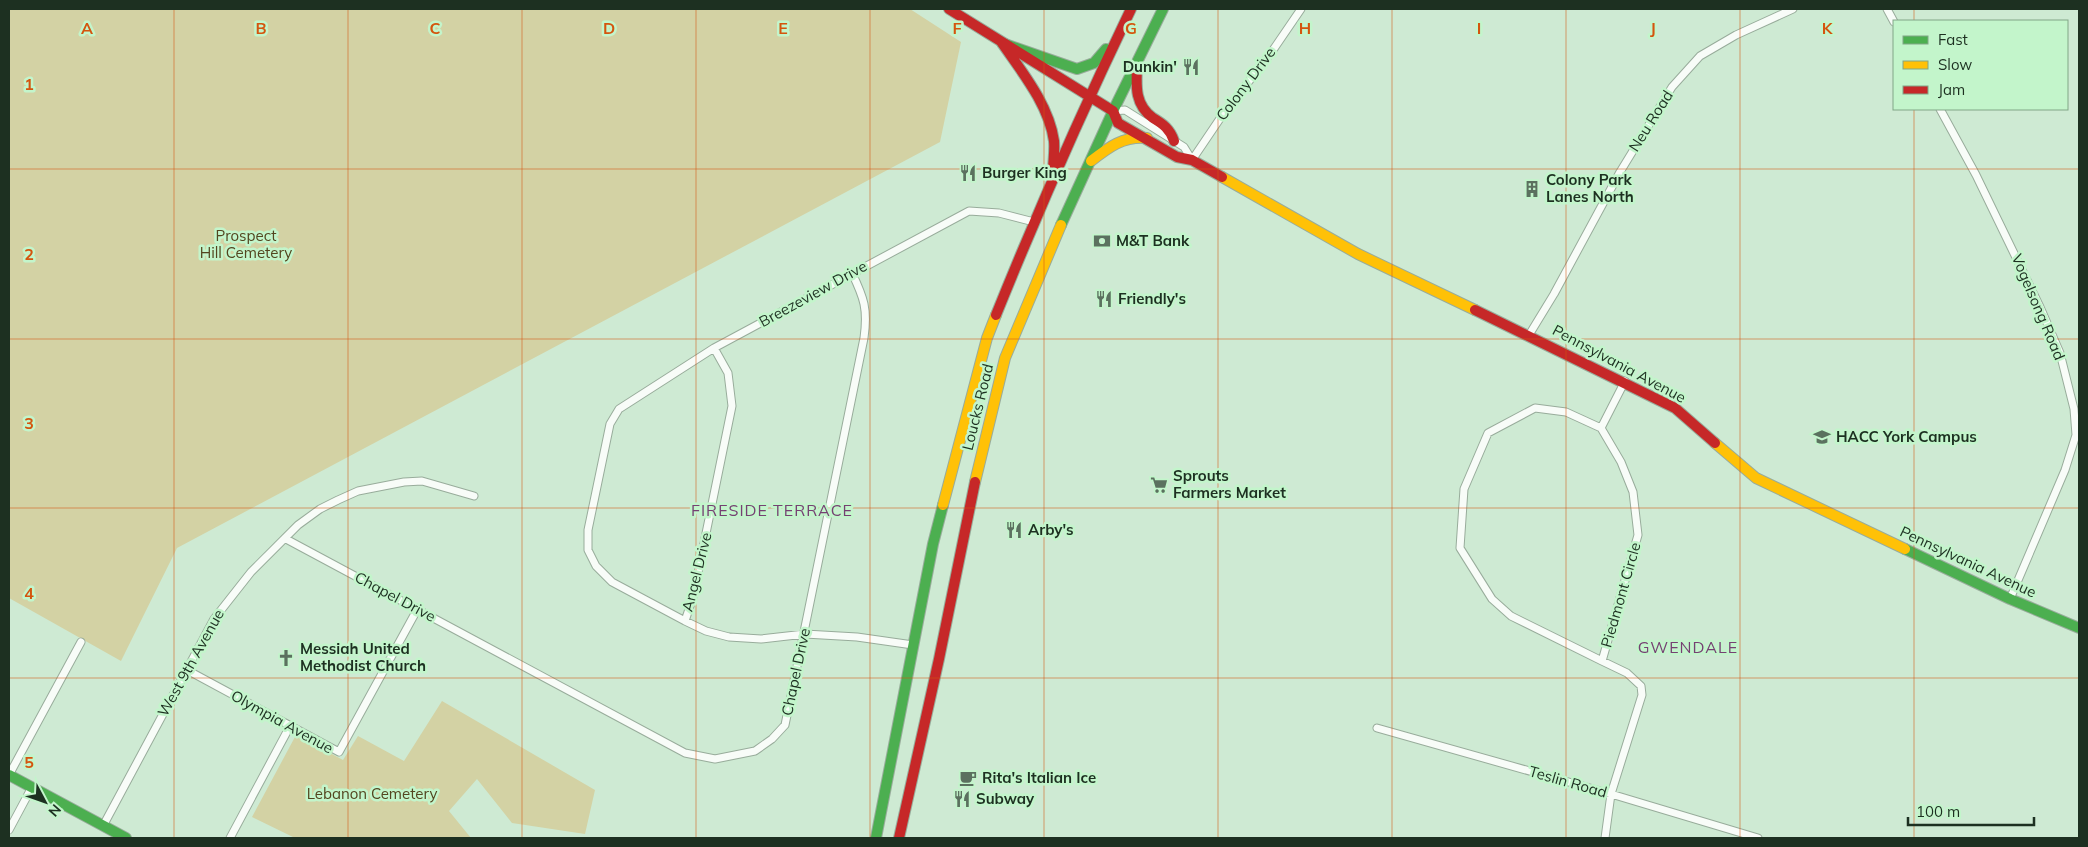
<svg xmlns="http://www.w3.org/2000/svg" width="2088" height="847" font-family="Mulish,sans-serif">
<style>
.green{fill:#d3d2a4}
.lines{fill:none;stroke-linecap:round;stroke-linejoin:round}
.street-casing{stroke:#98ac9b;stroke-width:9}
.fast-casing{stroke:#98ac9b;stroke-width:12}
.slow-casing{stroke:#98ac9b;stroke-width:12}
.jam-casing{stroke:#98ac9b;stroke-width:12}
.street{stroke:#f8fcf8;stroke-width:7}
.fast{stroke:#4caf50;stroke-width:10}
.slow{stroke:#ffc107;stroke-width:10}
.jam{stroke:#c62828;stroke-width:10}
.grid{fill:none;stroke:#d4550e;stroke-width:1;stroke-opacity:0.55}
.labels{text-anchor:middle;stroke-width:5;stroke-linejoin:round;paint-order:stroke}
.poi-label{font-size:15px;font-weight:bold;fill:#1d3021;stroke:#c3f5cb;text-anchor:start}
.street-label{font-size:15px;fill:#1d3021;stroke:#c3f5cb}
.park-label{font-size:15px;fill:#53451f;stroke:#c3f5cb}
.neighbourhood-label{font-size:16px;letter-spacing:1px;fill:#754172;stroke:#c3f5cb}
.grid-label{font-size:16px;text-anchor:middle;font-weight:bold;fill:#d4550e;stroke:#c3f5cb;stroke-width:5;stroke-linejoin:round;paint-order:stroke}
</style>
<rect width="100%" height="100%" fill="#ceead3"/>
<path class="green" d="M9 9H910L961 42 940 142 177 548 121 661 9 598Z
M442 701 595 790 585 834 512 823 477 779 449 811 471 838H295L252 817 296 735 343 760 358 736 404 761Z"/>
<g class="lines">
<g class="street-casing">
<path id="street" d="M1887 9 1894 22
M1940 109 1976 175 2040 307 2060 353 2074 409 2076 435 2065 470 2010 599
M1113 111 1125 110 1184 147 1192 160 1219 120 1273 50 1301 9
M1529 335 1554 294 1620 172 1672 87 1700 56 1736 35 1793 9
M1601 428 1625 381
M286 539 685 753 715 759 755 751 772 739 785 725 864 338C868 309 864 298 852 273
M685 621 693 597 732 406 728 373 714 348
M913 645 857 637 805 634 761 639 729 637 706 631 685 621 612 582 596 566 588 550V530L610 424 619 409 714 348 969 211 999 213 1034 222
M1602 661 1638 535 1633 492 1621 462 1601 428 1566 412 1535 408 1488 433 1464 489 1460 548 1492 599 1511 616 1602 661 1627 673 1641 686 1642 695 1611 794 1605 838
M187 670 339 752 418 608
M1377 728 1611 794 1758 838
M9 775 81 642
M103 826 214 619 251 572 298 525 320 509 338 500 358 491 404 482 422 481 474 496
M9 830 32 787
M230 838 290 726"/>
</g>
<g class="fast-casing">
<path id="fast" d="M1002 43 1077 69 1094 63 1106 49
M1061 225 1113 111 1163 9
M1905 549 2010 599 2079 628
M9 775 126 838
M876 838 933 544 943 505"/>
</g>
<g class="slow-casing">
<path id="slow" d="M1091 161C1109 147 1123 136 1147 138
M1222 177 1358 254 1475 310
M1715 443 1756 478 1905 549
M975 482 1005 358 1061 225
M943 505 987 338 996 315"/>
</g>
<g class="jam-casing">
<path id="jam" d="M949 9 1113 111 1118 123 1177 157 1192 160 1222 177
M1002 43C1022 72 1049 105 1054 141 1055 151 1053 162 1053 172
M1137 67C1136 87 1135 105 1153 118 1163 124 1170 129 1174 141
M1475 310 1675 408 1715 443
M996 315C1038 211 1083 109 1131 9
M899 838 939 659 975 482"/>
</g>
<use href="#street" class="street"/>
<use href="#fast" class="fast"/>
<use href="#slow" class="slow"/>
<use href="#jam" class="jam"/>
</g>
<path class="grid" d="M174 9V838M348 9V838M522 9V838M696 9V838M870 9V838M1044 9V838M1218 9V838M1392 9V838M1566 9V838M1740 9V838M1914 9V21M1914 109V838M9 169H2079M9 339H2079M9 508H2079M9 678H2079"/>
<defs>
<g id="restaurant-bare" transform="scale(1.35)"><path d="M-5-6h1v4h1v-4h1v4h1v-4h1v5L-1.5 .5V6h-2V.5L-5-1ZM5-6V6H3V1.5H1.5Q1.5-4 5-6Z" fill="#5b715f" stroke="#c3f5cb" stroke-width="2.5" paint-order="stroke"/></g>
<g id="building-bare" transform="scale(1.35)"><path d="M-4-6H4V6H1V3H-1V6H-4ZM-2.5-4.3h1.7v1.8h-1.7ZM.8-4.3h1.7v1.8H.8ZM-2.5-1h1.7V.8h-1.7ZM.8-1h1.7V.8H.8Z" fill="#5b715f" stroke="#c3f5cb" stroke-width="2.5" paint-order="stroke"/></g>
<g id="bank-bare" transform="scale(1.35)"><path d="M-6-4H6V4H-6ZM0-2.3a2.3 2.3 0 1 0 0 4.6a2.3 2.3 0 1 0 0-4.6Z" fill="#5b715f" stroke="#c3f5cb" stroke-width="2.5" paint-order="stroke"/></g>
<g id="university-bare" transform="scale(1.35)"><path d="M0-5L7-2L0 1L-7-2ZM-4 1L0 2.5L4 1V4Q0 6-4 4Z" fill="#5b715f" stroke="#c3f5cb" stroke-width="2.5" paint-order="stroke"/></g>
<g id="supermarket-bare" transform="scale(1.35)"><path d="M-6-5.5h2.5l.6 2H6L4.5 2H-2.5L-4.4-4H-6ZM-1.5 3.2a1.3 1.3 0 1 0 .1 0ZM3 3.2a1.3 1.3 0 1 0 .1 0Z" fill="#5b715f" stroke="#c3f5cb" stroke-width="2.5" paint-order="stroke"/></g>
<g id="church-bare" transform="scale(1.35)"><path d="M-1.2-6h2.4v3.5h3.3v2.4h-3.3V6h-2.4V-.1h-3.3v-2.4h3.3Z" fill="#5b715f" stroke="#c3f5cb" stroke-width="2.5" paint-order="stroke"/></g>
<g id="cafe-bare" transform="scale(1.35)"><path d="M-5.5-4.5H6V0H3Q3 3.5 0 3.5H-2.5Q-5.5 3.5-5.5 0ZM3-3.2v2h1.7v-2ZM-6 4.5H4V6H-6Z" fill="#5b715f" stroke="#c3f5cb" stroke-width="2.5" paint-order="stroke"/></g>
</defs>
<g fill-rule="evenodd">
<use href="#restaurant-bare" x="1191" y="67"/>
<use href="#restaurant-bare" x="968" y="173"/>
<use href="#building-bare" x="1532" y="189"/>
<use href="#bank-bare" x="1102" y="241"/>
<use href="#restaurant-bare" x="1104" y="299"/>
<use href="#university-bare" x="1822" y="437"/>
<use href="#supermarket-bare" x="1159" y="485"/>
<use href="#restaurant-bare" x="1014" y="530"/>
<use href="#church-bare" x="286" y="658"/>
<use href="#cafe-bare" x="968" y="778"/>
<use href="#restaurant-bare" x="962" y="799"/>
</g>
<g class="labels">
<g class="poi-label">
<text x="1177" y="72" text-anchor="end">Dunkin'</text>
<text x="982" y="178">Burger King</text>
<text x="1546" y="185">Colony Park<tspan x="1546" dy="17">Lanes North</tspan></text>
<text x="1116" y="246">M&amp;T Bank</text>
<text x="1118" y="304">Friendly's</text>
<text x="1836" y="442">HACC York Campus</text>
<text x="1173" y="481">Sprouts<tspan x="1173" dy="17">Farmers Market</tspan></text>
<text x="1028" y="535">Arby's</text>
<text x="300" y="654">Messiah United<tspan x="300" dy="17">Methodist Church</tspan></text>
<text x="982" y="783">Rita's Italian Ice</text>
<text x="976" y="804">Subway</text>
</g>
<g class="street-label">
<text transform="translate(1246 84) rotate(-53)" y="5">Colony Drive</text>
<text transform="translate(1651 121) rotate(-58)" y="5">Neu Road</text>
<text transform="translate(813 294) rotate(-29)" y="5">Breezeview Drive</text>
<text transform="translate(2038 307) rotate(67)" y="5">Vogelsong Road</text>
<text transform="translate(1619 364) rotate(28)" y="5">Pennsylvania Avenue</text>
<text transform="translate(978 407) rotate(-76)" y="5">Loucks Road</text>
<text transform="translate(1968 562) rotate(25)" y="5">Pennsylvania Avenue</text>
<text transform="translate(697 572) rotate(-76)" y="5">Angel Drive</text>
<text transform="translate(1621 595) rotate(-74)" y="5">Piedmont Circle</text>
<text transform="translate(395 597) rotate(28)" y="5">Chapel Drive</text>
<text transform="translate(191 663) rotate(-61)" y="5">West 9th Avenue</text>
<text transform="translate(796 672) rotate(-78)" y="5">Chapel Drive</text>
<text transform="translate(282 722) rotate(29)" y="5">Olympia Avenue</text>
<text transform="translate(1568 782) rotate(16)" y="5">Teslin Road</text>
</g>
<g class="park-label">
<text x="246" y="241">Prospect<tspan x="246" dy="17">Hill Cemetery</tspan></text>
<text x="372" y="799">Lebanon Cemetery</text>
</g>
<g class="neighbourhood-label">
<text x="772" y="516">FIRESIDE TERRACE</text>
<text x="1688" y="653">GWENDALE</text>
</g>
</g>
<g class="grid-label">
<text x="87" y="34">A</text>
<text x="261" y="34">B</text>
<text x="435" y="34">C</text>
<text x="609" y="34">D</text>
<text x="783" y="34">E</text>
<text x="957" y="34">F</text>
<text x="1131" y="34">G</text>
<text x="1305" y="34">H</text>
<text x="1479" y="34">I</text>
<text x="1653" y="34">J</text>
<text x="1827" y="34">K</text>
<text x="29" y="90">1</text>
<text x="29" y="260">2</text>
<text x="29" y="429">3</text>
<text x="29" y="599">4</text>
<text x="29" y="768">5</text>
</g>
<rect width="2088" height="847" fill="none" stroke="#1d3021" stroke-width="20"/>
<rect x="1893" y="20" width="175" height="90" fill="#c3f5cb" stroke="#81a687"/>
<rect x="1903" y="36" width="25" height="8" fill="#4caf50" stroke="#81a687"/>
<text x="1938" y="45" font-size="15" fill="#1d3021">Fast</text>
<rect x="1903" y="61" width="25" height="8" fill="#ffc107" stroke="#81a687"/>
<text x="1938" y="70" font-size="15" fill="#1d3021">Slow</text>
<rect x="1903" y="86" width="25" height="8" fill="#c62828" stroke="#81a687"/>
<text x="1938" y="95" font-size="15" fill="#1d3021">Jam</text>
<g transform="translate(45 802) rotate(131)" stroke="#c3f5cb" stroke-width="4" paint-order="stroke">
<path d="M0-4L9 19L0 12L-9 19Z" fill="#1d3021"/>
<text y="-8" font-size="14" font-weight="bold" text-anchor="middle" fill="#1d3021">N</text>
</g>
<path d="M1908 817v8h126v-8" fill="none" stroke="#1d3021" stroke-width="2.5"/>
<text x="1916" y="817" font-size="15" fill="#1d3021" stroke="#c3f5cb" stroke-width="4" paint-order="stroke">100 m</text>
</svg>
